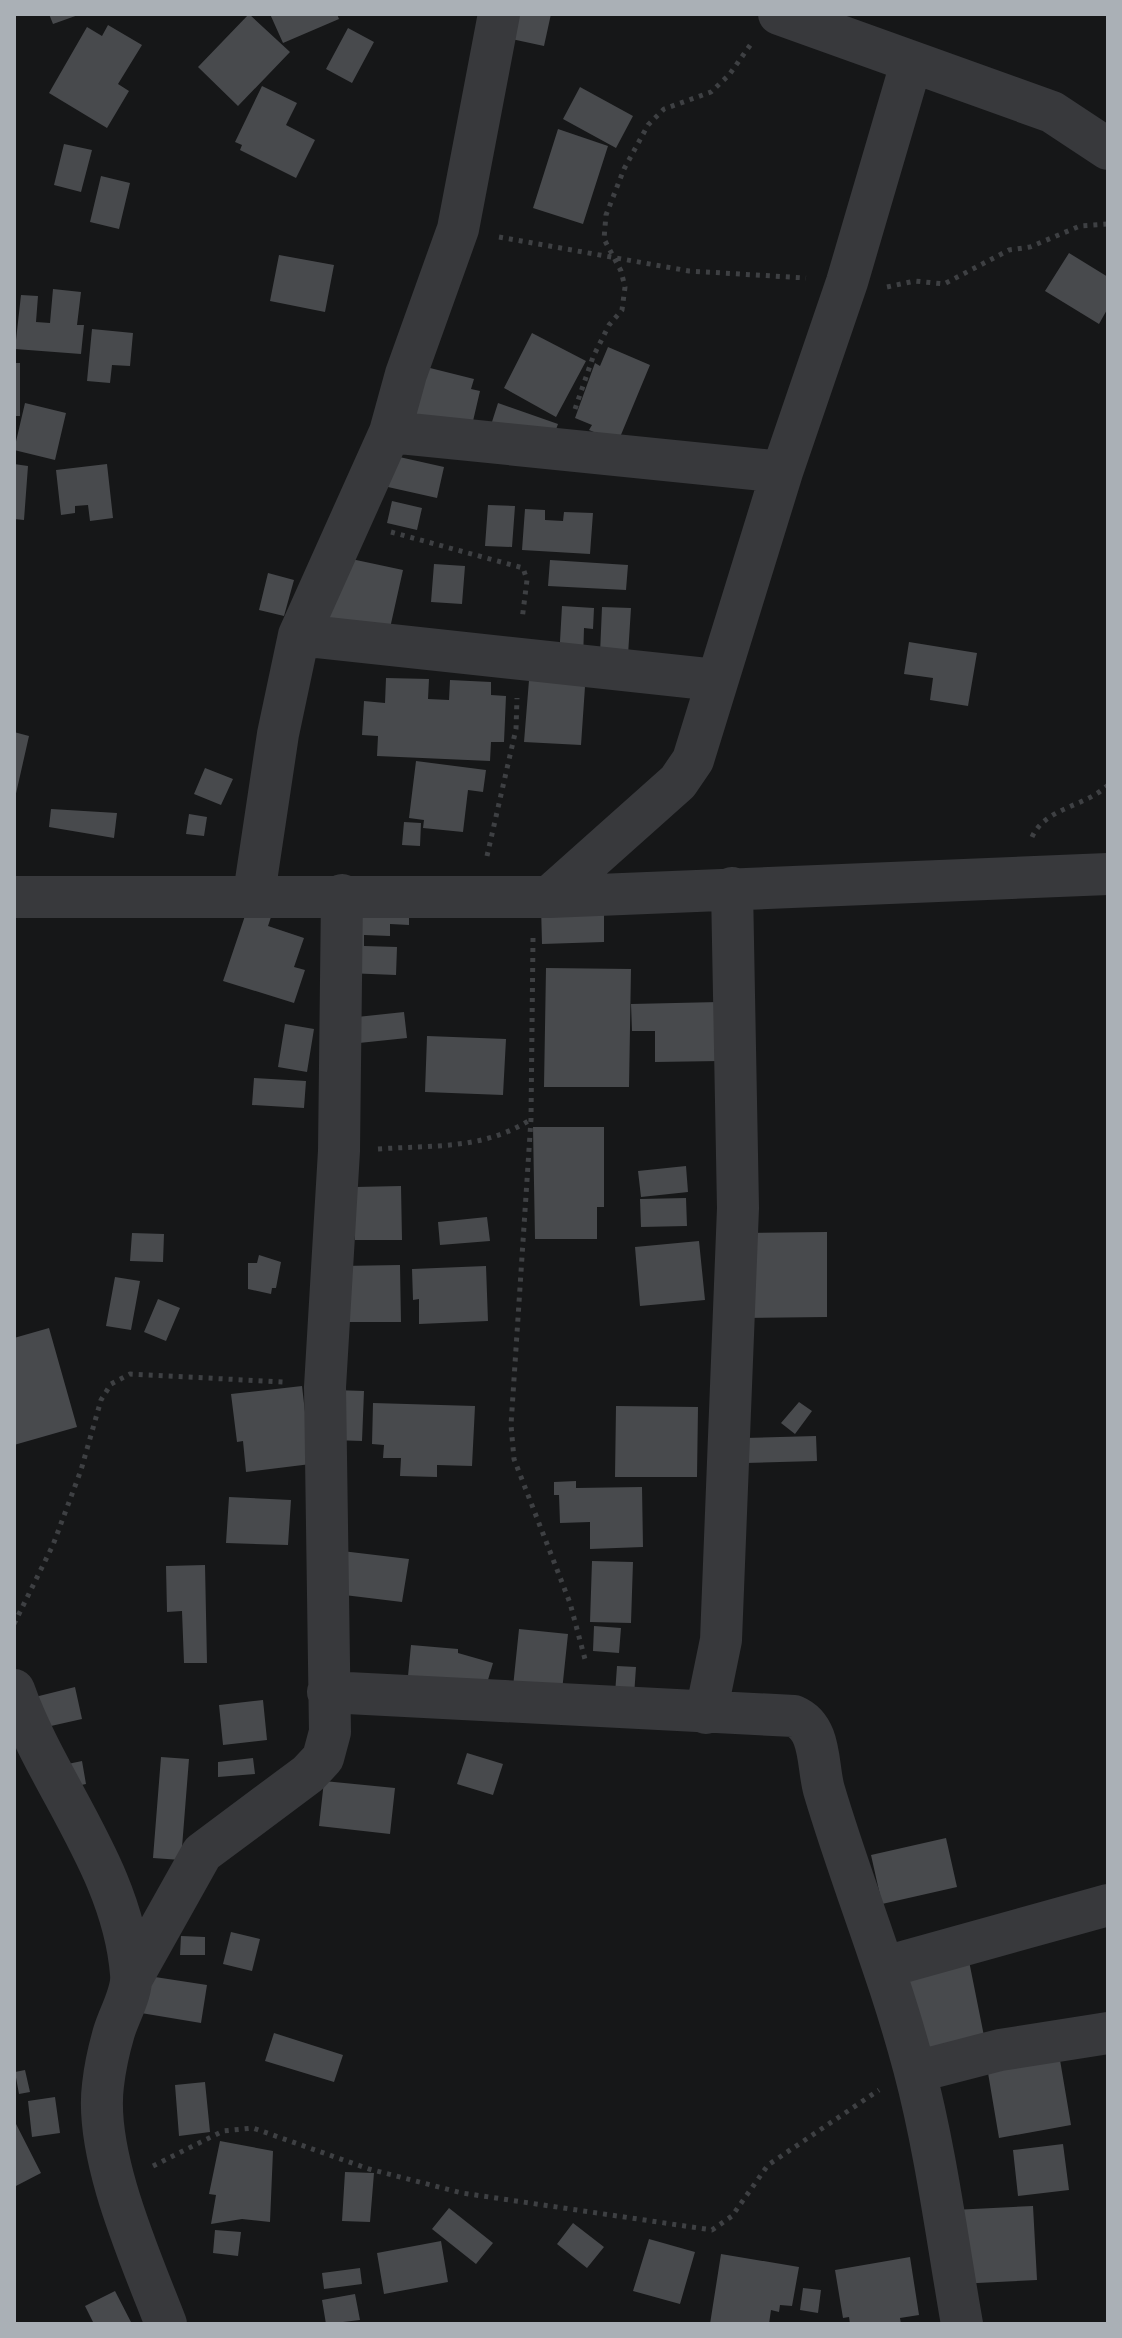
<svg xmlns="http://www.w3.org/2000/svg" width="1122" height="2338" font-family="'Archivo Narrow',sans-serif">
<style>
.building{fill:#484a4d}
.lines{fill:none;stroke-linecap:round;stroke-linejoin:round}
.path{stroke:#3e4043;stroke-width:5;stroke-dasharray:4 6;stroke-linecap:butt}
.minor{stroke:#38393c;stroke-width:42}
</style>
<rect width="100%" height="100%" fill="#161718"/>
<path class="building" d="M49 14H81L53 24Z
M249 14 290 52 238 106 198 67Z
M270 14H337L339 19 283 43Z
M501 14H551L544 46 497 36Z
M108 25 142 45 118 84 129 91 107 128 49 93 87 27 102 36Z
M348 28 374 42 352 83 326 69Z
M262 86 297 103 286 125 315 140 296 178 240 150 242 145 235 142Z
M580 87 633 116 616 148 563 119Z
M558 129 608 146 583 224 533 208Z
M64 144 92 150 81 192 54 185Z
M101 176 130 183 119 229 90 222Z
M1069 253 1108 277V308L1099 324 1045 291Z
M279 255 334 265 325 312 270 301Z
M53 289 81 292 77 325H84L81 354 15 349 21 295 38 296 36 322 50 323Z
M92 329 133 333 130 366 112 365 110 383 87 381Z
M532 333 586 361 556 417 504 388Z
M608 347 650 365 618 442 589 430 592 425 575 418 595 363 600 366Z
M14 363H20V416H14Z
M418 365 474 379 471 389 480 391 470 434 404 419Z
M25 403 66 413 55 460 14 450Z
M498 403 558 424 550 446 491 425Z
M386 454 444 467 437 498 379 485Z
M14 464 28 466 24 520 14 519Z
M107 464 113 518 90 521 88 505 75 506V513L61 515 56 470Z
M392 501 422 508 417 530 387 523Z
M488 505 515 506 512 547 485 546Z
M525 509 545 510V520L563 521 564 512 593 513 590 554 522 550Z
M342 557 403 570 388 637 327 626Z
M550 560 628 565 626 590 548 586Z
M434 564 465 566 462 604 431 602Z
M268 573 294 580 284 616 259 610Z
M562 606 594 608 593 629 584 628 583 660 559 659Z
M602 607 631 608 628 655 600 654Z
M909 642 977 653 968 706 930 700 933 678 904 674Z
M530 668 586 672 581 745 524 742Z
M386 678 429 679 428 699 449 700 450 680 491 682V695L506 696 504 742H491L490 761 377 756 378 736 362 735 364 701 385 703Z
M14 732 29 736 15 798H14Z
M416 761 486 770 483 792 468 790 463 832 423 828 424 820 409 818Z
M205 768 233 779 221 805 194 794Z
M51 809 117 813 114 838 49 827Z
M189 814 207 817 204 836 186 834Z
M404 822 421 823 420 846 402 845Z
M349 900 409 902V925L390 924V936L364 935V946L397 947 396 975 346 973Z
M250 901 274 908 268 926 304 938 294 967 305 970 294 1003 223 981Z
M604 905V942L542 944 541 906Z
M546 968 631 969 629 1087H544Z
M719 1002 720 1061 655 1062V1031H632L631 1004Z
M404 1012 407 1038 359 1043 357 1017Z
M285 1024 314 1029 307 1072 278 1067Z
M427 1036 506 1039 503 1095 425 1092Z
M254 1078 306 1081 304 1108 252 1105Z
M533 1127H604V1207H597V1239H535Z
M686 1166 688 1192 641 1197 638 1171Z
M401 1186 402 1240H355V1187Z
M686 1198 687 1226 641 1227 640 1199Z
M487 1217 490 1241 440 1245 438 1222Z
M827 1232V1317L740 1318V1233Z
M132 1233 164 1234 163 1262 130 1261Z
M699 1241 705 1300 640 1306 635 1247Z
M259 1255 281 1262 276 1288H272L271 1294 248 1289V1263H257Z
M400 1265 401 1322H341L340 1266Z
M486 1266 488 1321 419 1324V1299L413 1300 412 1269Z
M115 1277 140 1281 131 1330 106 1326Z
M158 1299 180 1308 166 1341 144 1332Z
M49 1328 77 1427 14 1445V1338Z
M302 1386 311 1464 246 1472 243 1441 237 1442 231 1394Z
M334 1390 364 1391 362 1441 332 1440Z
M799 1402 812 1411 795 1434 781 1423Z
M373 1403 475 1406 472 1466 437 1465V1477L400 1476 401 1458H383L384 1445 372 1444Z
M616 1406 698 1407 697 1477H615Z
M816 1436 817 1461 745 1463 744 1438Z
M576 1481V1488L642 1487 643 1547 590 1549V1522L560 1523 559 1495H554V1482Z
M229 1497 291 1500 288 1545 226 1543Z
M342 1551 409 1559 402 1602 336 1594Z
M592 1561 633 1562 631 1623 590 1622Z
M205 1565 207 1663H184L182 1611 167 1612 166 1566Z
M594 1626 621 1628 619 1653 593 1651Z
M519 1629 568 1634 562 1691 513 1687Z
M411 1645 458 1649V1653L493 1663 485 1690 408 1676Z
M617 1666 636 1667 634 1696 615 1694Z
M75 1687 82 1719 42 1728 35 1697Z
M263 1700 267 1740 223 1745 219 1705Z
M467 1753 503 1764 493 1795 457 1784Z
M161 1757 189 1759 181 1860 153 1858Z
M253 1758 255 1774 218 1777V1762Z
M82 1761 86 1784 67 1788 63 1765Z
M324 1781 395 1788 390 1834 319 1826Z
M946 1838 957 1887 882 1904 871 1855Z
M231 1932 260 1939 252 1971 223 1964Z
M181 1936 205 1937V1955H180Z
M969 1961 986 2046 917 2061 900 1976Z
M142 1975 207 1985 201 2023 135 2012Z
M274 2033 343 2055 334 2082 265 2061Z
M1059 2054 1071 2125 999 2138 987 2067Z
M25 2070 30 2092 19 2094 15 2072Z
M205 2082 210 2132 179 2136 175 2085Z
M55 2097 60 2133 32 2137 28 2101Z
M14 2120 41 2173 14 2187Z
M220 2141 273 2151 270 2222 242 2219 211 2224 216 2195 209 2194Z
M1063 2144 1069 2190 1018 2196 1013 2150Z
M345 2172 374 2173 370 2222 342 2221Z
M1033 2206 1037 2280 957 2284 953 2210Z
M449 2208 493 2243 476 2264 432 2229Z
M573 2223 604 2247 587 2268 557 2244Z
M215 2230 241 2232 238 2256 213 2253Z
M649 2239 695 2252 680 2304 633 2291Z
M441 2241 448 2282 384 2294 377 2253Z
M721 2254 799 2267 792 2306 780 2305 779 2312 771 2310 769 2324H710Z
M910 2257 919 2315 900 2318 901 2324H850L849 2317 843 2318 835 2270Z
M360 2268 362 2284 324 2289 322 2273Z
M803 2288 821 2290 818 2313 800 2310Z
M115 2291 132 2324H94L85 2306Z
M355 2294 360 2320 326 2324 322 2300Z"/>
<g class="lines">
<path class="path" d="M499 237 689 271 806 278
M887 287 915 281 944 284 1009 250 1030 247 1080 226 1108 224
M575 409 593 357 609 325 622 310 625 287 621 271 604 239 606 215 624 169 648 125 664 109 711 92 729 75 751 44
M391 532 523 568 527 580 522 620
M1032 837C1046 807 1085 807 1108 785
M487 856 516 729 517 698
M533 938 531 1119 511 1425 514 1459 570 1603 586 1663
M378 1149C433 1145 482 1150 530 1120
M14 1624 53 1545 81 1470 101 1400 111 1384 130 1374 283 1382
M153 2166 223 2131 253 2128 369 2169 462 2193 712 2230 732 2216 768 2165 879 2090"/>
<path class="minor" d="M779 14 1052 112 1108 149
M390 432 782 472
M299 635 716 680
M254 894 278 734 299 635 390 432 406 374 458 229 499 14
M14 897H549L1108 874
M549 897 678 782 693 760 782 472 847 282 911 64
M14 1690C48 1786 123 1869 131 1974 133 1992 119 2015 114 2032 109 2049 105 2067 103 2085 94 2155 141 2259 166 2324
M328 1692 794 1716C822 1728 817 1765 824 1790 852 1884 889 1973 914 2068 936 2151 947 2239 962 2324
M706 1713 721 1640 738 1208 732 888
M885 1967 1108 1905
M132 1978 202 1853 308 1774 323 1758 330 1732 325 1387 339 1151 342 895
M915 2072 1000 2050 1108 2033"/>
</g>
<rect width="1122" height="2338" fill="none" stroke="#aab0b6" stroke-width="32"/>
</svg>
